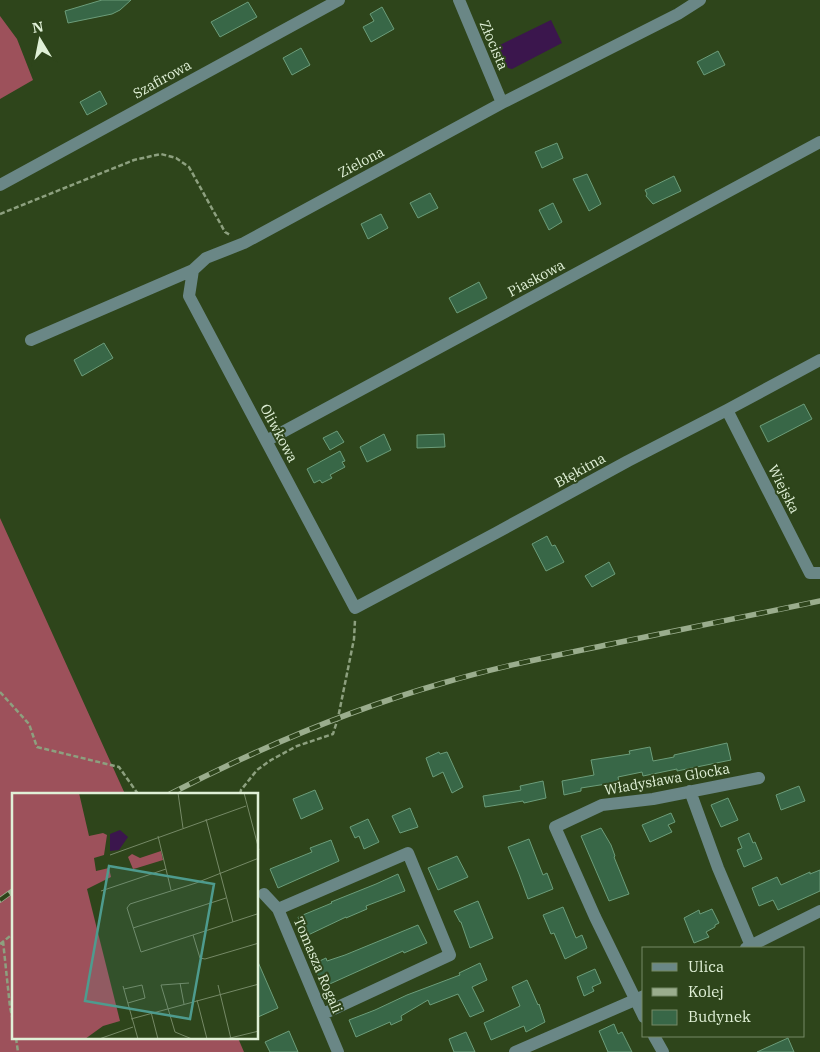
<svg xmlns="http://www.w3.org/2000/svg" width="820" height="1052" font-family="'IBM Plex Serif',serif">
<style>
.forest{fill:#9d515b}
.water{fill:#3b164d}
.building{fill:#386747;stroke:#6c9d7a}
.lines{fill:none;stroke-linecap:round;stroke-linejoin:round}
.path{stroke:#8da07f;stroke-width:2.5;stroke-dasharray:5 2.5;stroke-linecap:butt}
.minor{stroke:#6a8786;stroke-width:12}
.rail-casing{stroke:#9aad8d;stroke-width:5.5}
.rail{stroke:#2e451b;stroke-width:4;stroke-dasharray:11;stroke-linecap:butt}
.labels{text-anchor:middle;stroke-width:4;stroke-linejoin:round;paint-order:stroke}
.street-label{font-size:14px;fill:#e0f0d7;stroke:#2e451b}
.inset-road{fill:none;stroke:#758966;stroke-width:1}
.view{fill:#4e9b8e;fill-opacity:0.15;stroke:#4e9b8e;stroke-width:2.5}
.inset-edge{fill:none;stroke:#e0f0d7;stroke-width:2.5}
</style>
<rect width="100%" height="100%" fill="#2e451b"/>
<path class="forest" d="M0 16 17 39 33 80 0 99Z
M0 518 125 794H14V1038H238L244 1052H0Z"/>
<path class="water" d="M551 20 562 43 512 69 508 68 498 46Z"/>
<path class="building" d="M102 0H131L120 10 112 14 68 23 65 11Z
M248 2 257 17 220 37 211 22Z
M382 7 394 29 371 42 363 27 374 21 370 14Z
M301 48 310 65 292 75 283 58Z
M718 51 725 65 704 75 697 62Z
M100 91 107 104 87 115 80 102Z
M557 143 563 158 542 168 535 152Z
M587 174 601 204 589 211 573 179Z
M674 176 681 191 653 204 646 196 647 194 645 190Z
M430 193 438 208 418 218 410 203Z
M553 203 562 222 549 230 539 210Z
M381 214 388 228 368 239 361 224Z
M479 282 487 298 457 313 449 298Z
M104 343 113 358 82 376 74 360Z
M804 404 812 419 768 442 760 426Z
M337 431 344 442 330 450 323 438Z
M384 434 391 450 367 462 360 447Z
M444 434 445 447 417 448V435Z
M340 451 345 461 342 462 345 467 330 475 332 478 322 483 320 480 314 483 307 469Z
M547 536 552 546 555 545 564 562 546 571 532 544Z
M609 562 615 574 592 587 585 576Z
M727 743 731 760 677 771V769L643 776 642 772 618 777 619 782 581 788V791L564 795 562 781 594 775 591 760 630 754 629 751 650 747 653 761 674 757V755Z
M439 752 440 754 447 752 463 787 452 793 443 772 433 777 426 758Z
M543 781 546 798 524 803 523 801 485 807 483 796 521 790 520 786Z
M799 786 805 801 781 810 776 795Z
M315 790 323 809 301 819 293 799Z
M728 798 738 820 721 827 711 805Z
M410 808 418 827 400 833 392 816Z
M671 813 675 822 668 825 672 832 650 842 642 825Z
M368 819 379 842 364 849 359 836 355 838 350 827Z
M601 828 611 845 615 856 614 857 629 894 609 901 581 836Z
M749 833 753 843 755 842 762 859 744 867 737 850 742 848 738 838Z
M529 839 543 875 547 873 553 889 528 899 519 874 508 847Z
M331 840 339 861 278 888 270 869 312 852 310 848Z
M457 856 468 877 438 890 428 868Z
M820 870V891L778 910 773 900 759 906 752 888 777 877 781 885 810 872V874Z
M398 874 405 891 366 906 367 909 346 918V917L306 936 298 917 332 903 331 902 376 884Z
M478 901 493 938 470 948 461 922H460L454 911Z
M563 907 576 938 582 935 587 948 565 959 554 933 551 934 543 915Z
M712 909 719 923 715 925V927L706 932 709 937 694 943 684 918 699 910 700 914Z
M418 925 427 943 404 953 403 951 323 987 313 964 326 958 327 961 345 955Z
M258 962 278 1008 258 1017Z
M480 963 487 980 472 987 484 1011 470 1017 458 994 430 1005 428 1000 401 1016 402 1020 391 1025 390 1022 356 1037 349 1020 375 1010 407 995 460 975 459 973Z
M595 969 601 983 592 987 594 991 584 996 577 977Z
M527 980 538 1005 539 1004 545 1022 526 1032 524 1026 491 1040 484 1023 520 1006 512 987Z
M614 1024 618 1034 622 1032 632 1052H608L599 1031Z
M289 1031 298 1052H270L265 1042Z
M466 1032 475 1052H454L449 1039Z
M788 1038 794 1052H757Z"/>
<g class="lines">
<path class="path" d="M0 214 134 160 161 154 176 158 189 167 225 232 230 235
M0 692 29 724 37 747 119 767 138 794
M240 794 241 790 257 770 271 760 297 746 333 734 338 718 354 639 355 620
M3 941 10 1007 14 1026
M0 944 14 933
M16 1038 18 1052"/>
<path class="minor" d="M459 0 502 103
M0 185 339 0
M193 270 189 296 355 608 496 533 628 461 727 410 820 360
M31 340 193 270 206 258 244 243 502 103 678 14 700 0
M727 410 810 573H820
M266 441 820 142
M690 791 718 868 751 946
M264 894 278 909 338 1052
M278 909 408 853 450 955 323 1014
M746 948 820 911
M644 1017 595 917 555 827 602 805 653 799 759 778
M654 1036 663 1052
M515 1052 644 996"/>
<g class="rail-casing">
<path id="rail" d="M170 794C257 749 349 710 443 683 500 666 558 655 616 643 684 629 752 615 820 601
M0 900 14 890"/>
</g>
<use href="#rail" class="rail"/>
</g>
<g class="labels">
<g class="street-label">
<text transform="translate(494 45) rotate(67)" y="5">Złocista</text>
<text transform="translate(162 79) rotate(-29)" y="5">Szafirowa</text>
<text transform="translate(361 162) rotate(-28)" y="5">Zielona</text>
<text transform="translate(536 278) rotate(-28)" y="5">Piaskowa</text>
<text transform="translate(279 433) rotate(62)" y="5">Oliwkowa</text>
<text transform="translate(580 470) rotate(-29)" y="5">Błękitna</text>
<text transform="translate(784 489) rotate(63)" y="5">Wiejska</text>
<text transform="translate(667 779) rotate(-10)" y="5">Władysława Glocka</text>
<text transform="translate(318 965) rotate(67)" y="5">Tomasza Rogali</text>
</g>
</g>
<g transform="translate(12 793)">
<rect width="246" height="246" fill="#2e451b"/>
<path d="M0 0H67L77 43 91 40 95 42 92 62 82 65 84 78 97 75 99 84 75 96 108 228 91 233 73 246H0ZM149 58 151 67 125 75 121 76 116 64 120 61 128 65Z" fill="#9d515b"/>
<path d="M108 37 116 44 107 57 98 58V41Z" fill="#3b164d"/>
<path class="inset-road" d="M166 0 171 35M232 0 247 57M194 26 221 129M146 43 159 97M98 62 234 13M89 98 154 76M245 121 129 159 115 115 118 111 184 90 247 65M121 135 214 105M181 142 188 165 193 166 247 150M168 190 172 211M177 190 149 192 163 239 180 246M206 192 219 246M111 193 126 246M112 196 130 192 133 205 116 210M185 207 195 246M139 219 146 246M119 226 247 191M87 246 121 234M214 246 247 238"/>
<path class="view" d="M97 73 202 91 178 226 73 208Z"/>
<rect width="246" height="246" class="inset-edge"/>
</g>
<rect x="642" y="947" width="162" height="90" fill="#2e451b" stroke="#758966"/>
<rect x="652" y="963" width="25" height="8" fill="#6a8786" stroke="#758966"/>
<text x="688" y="972" font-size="15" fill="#e0f0d7">Ulica</text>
<rect x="652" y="988" width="25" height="8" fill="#9aad8d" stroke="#758966"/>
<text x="688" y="997" font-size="15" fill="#e0f0d7">Kolej</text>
<rect x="652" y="1010" width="25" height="15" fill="#386747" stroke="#758966"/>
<text x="688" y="1022" font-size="15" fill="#e0f0d7">Budynek</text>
<g transform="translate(40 40) rotate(350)" stroke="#2e451b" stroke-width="4" paint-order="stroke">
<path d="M0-4L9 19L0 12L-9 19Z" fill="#e0f0d7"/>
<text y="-8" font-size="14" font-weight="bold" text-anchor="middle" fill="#e0f0d7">N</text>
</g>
</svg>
